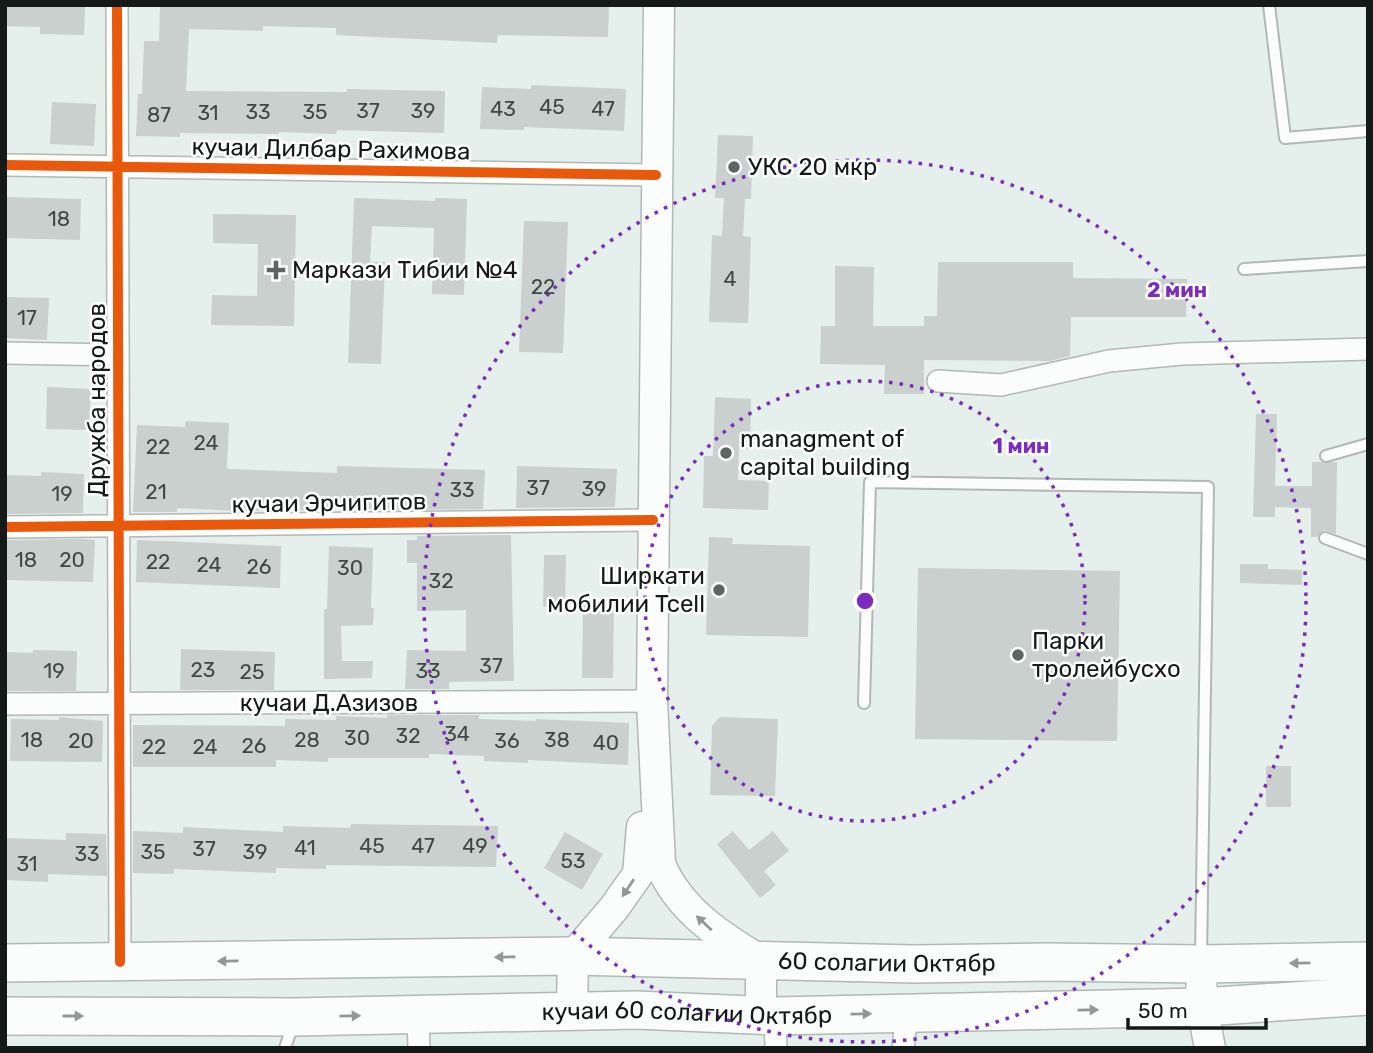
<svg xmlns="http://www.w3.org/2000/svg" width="1373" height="1053" font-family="Rubik,sans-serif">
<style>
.building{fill:#c9d0ce}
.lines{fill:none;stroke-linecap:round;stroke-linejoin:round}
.service-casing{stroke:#b1b8b6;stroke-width:14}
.minor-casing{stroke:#b1b8b6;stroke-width:24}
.secondary-casing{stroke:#b1b8b6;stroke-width:33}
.trunk-casing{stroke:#b1b8b6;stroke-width:40}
.service{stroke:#fbfdfc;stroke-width:10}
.minor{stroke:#fbfdfc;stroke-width:21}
.secondary{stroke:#fbfdfc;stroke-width:30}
.trunk{stroke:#fbfdfc;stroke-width:37}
.cycleway-casing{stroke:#fff;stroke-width:15}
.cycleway{stroke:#e8590c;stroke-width:10}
.oneway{fill:#939795}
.ring{fill:none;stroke:#7b2cbf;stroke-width:3.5;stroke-dasharray:3.5 7}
.poi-dot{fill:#5c6562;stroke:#fff;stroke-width:2.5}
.labels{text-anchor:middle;stroke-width:5;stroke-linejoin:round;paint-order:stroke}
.number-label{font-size:21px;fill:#404846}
.street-label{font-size:24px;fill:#131a18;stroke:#fff}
.poi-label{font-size:24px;fill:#131a18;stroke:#fff;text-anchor:start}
.centre{fill:#7b2cbf;stroke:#fff;stroke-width:3.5}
.ring-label{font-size:21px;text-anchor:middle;font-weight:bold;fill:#7b2cbf;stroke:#fff;stroke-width:5;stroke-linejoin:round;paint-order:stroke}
</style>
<rect width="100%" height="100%" fill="#e5efec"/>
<path class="building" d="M5 5H85L84 35 40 34V27L5 26Z
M160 5H609L608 37 498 35 497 43 336 35V28L263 26V31L189 29 186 91 347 92V89L445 91 444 133 337 130 336 134 279 132V134L180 133V137L136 136 138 94H142L144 41H159Z
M531 85 626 89 624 131 524 127V130L480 129 482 87 531 89Z
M52 102 96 104 94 146 50 144Z
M718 135 753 136 751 199H745L743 236 751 237 748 323 709 322 712 235 722 236 724 198H715Z
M5 197 81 199 80 240 5 238Z
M354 198 435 201V198L467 199 464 295 432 294 434 228 372 226 370 262H385L381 364 348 363Z
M213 214 296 215 294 326 211 325 212 295 257 296 258 244 213 243Z
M524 221 568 222 563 353 519 352Z
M938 262H1073V278L1187 279 1186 317H1071L1070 356 1050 361 924 360V394H884L885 365 820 364 821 326H835V266L874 267 873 326H924V316H937Z
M5 297 49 298 47 340 5 338Z
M47 387 91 389 89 430 46 429Z
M715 397 751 399 750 449H739L738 480 769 481 768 510 703 508 704 456H713Z
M1256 414H1277L1275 486H1312V462H1337L1336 534 1324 530 1317 537H1311V508L1275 507V517H1253Z
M185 421 229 423 227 468 230 469 337 473V466L485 470 483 509 397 510 329 507V510L239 511 177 508V512H133L137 425 185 427Z
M517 466 617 469 615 507 516 508Z
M41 472 84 474 83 513 5 514V475L41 476Z
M511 535 514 681 449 682V689H405L407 650 466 651V610L417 611V563H407V540H417V536Z
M709 537 733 538 732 544 810 546 808 637 706 635Z
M82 539 95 540 93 582 5 580V540Z
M137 540 281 546 280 588 136 582Z
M329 546 373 548 371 608H374L373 625 341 626 342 661H373L372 678 324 679V609H327Z
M544 555H566L565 607H543Z
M1240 564H1268V569L1302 570V585L1240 583Z
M918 568 1120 571 1117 741 915 739Z
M583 605H614L613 678H582Z
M181 649 275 652 274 690H180Z
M33 650 77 651 76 691H5V652L33 653Z
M387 715H479V719L536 721V719L629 723 628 765 528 760V763L484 761V756L429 754V758H328V762L276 760V767H133V725L285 726V719L336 720V716L387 718Z
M59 717 103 721 102 762 10 761 11 719 59 720Z
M720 717 778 719 775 796 710 795 712 726Z
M1266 766H1291V807H1266Z
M351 824 498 826 496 867 326 865V869L276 868V873L174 869V874L133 873V831L183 833V827L283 832V826L350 828Z
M733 831 749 850 773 831 789 851 764 871 776 885 760 898 717 844Z
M565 832 603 854 582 890 544 868Z
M66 833 106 834 107 876 48 874V882L5 880 6 838 66 840Z"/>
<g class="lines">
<g class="service-casing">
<path id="service" d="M1269 5 1285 138 1368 131
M1244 269 1368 261
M1326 456 1368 444
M1325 538 1368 554
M864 703 870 482 1208 487 1201 958
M285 1048 293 1024"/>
</g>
<g class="minor-casing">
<path id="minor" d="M117 5 120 962
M5 165 656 175
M5 353 118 355
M938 381 1001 385 1109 361 1182 354 1368 349
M5 527 653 520
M5 704 652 701
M418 1015 419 1048
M775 1016 776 1048
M903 1048 907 1013"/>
</g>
<g class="secondary-casing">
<path id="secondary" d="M659 5 652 701 660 864C679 910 720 936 761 961V1015
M1201 964 1202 1007 1210 1048
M572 1011 573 956 614 908 638 874 642 827"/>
</g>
<g class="trunk-casing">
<g id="trunk">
<path id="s1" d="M5 963 573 956 915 964 1047 962 1201 964 1368 961"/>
<path id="s2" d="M5 1016 295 1017 636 1010 775 1016 1202 1007 1368 996"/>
</g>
</g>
<use href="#service" class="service"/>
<use href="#minor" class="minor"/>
<use href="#secondary" class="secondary"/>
<use href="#trunk" class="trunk"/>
<g class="cycleway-casing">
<path id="cycleway" d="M117 5 120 962
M5 165 656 175
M5 527 653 520"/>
</g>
<use href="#cycleway" class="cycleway"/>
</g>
<defs><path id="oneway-solid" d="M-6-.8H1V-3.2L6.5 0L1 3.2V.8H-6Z" transform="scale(1.75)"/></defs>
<g class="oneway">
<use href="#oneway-solid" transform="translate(628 888) rotate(124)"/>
<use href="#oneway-solid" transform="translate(704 923) rotate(-137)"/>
<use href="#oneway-solid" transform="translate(505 957) rotate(179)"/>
<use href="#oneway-solid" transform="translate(228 961) rotate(179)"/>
<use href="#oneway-solid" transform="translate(1300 963) rotate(179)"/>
<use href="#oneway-solid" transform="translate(1088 1010) rotate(-1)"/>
<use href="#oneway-solid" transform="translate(861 1014) rotate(-1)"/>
<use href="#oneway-solid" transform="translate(73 1016)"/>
<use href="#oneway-solid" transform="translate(350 1016) rotate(-1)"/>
</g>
<g class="ring">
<circle cx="865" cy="601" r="220"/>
<circle cx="865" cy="601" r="441"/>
</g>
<g class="poi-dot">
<circle cx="734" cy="167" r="7"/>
<path d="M272.5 259.5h7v7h7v7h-7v7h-7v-7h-7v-7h7z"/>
<circle cx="726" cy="453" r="7"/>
<circle cx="719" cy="590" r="7"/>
<circle cx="1018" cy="655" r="7"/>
</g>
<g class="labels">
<g class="number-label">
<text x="552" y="114">45</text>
<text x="503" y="116">43</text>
<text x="603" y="116">47</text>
<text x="368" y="118">37</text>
<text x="423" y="118">39</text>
<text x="258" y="119">33</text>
<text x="315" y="119">35</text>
<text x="208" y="120">31</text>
<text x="159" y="122">87</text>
<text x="59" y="226">18</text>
<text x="730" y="286">4</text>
<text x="543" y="294">22</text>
<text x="27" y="325">17</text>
<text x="206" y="450">24</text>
<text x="158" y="454">22</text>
<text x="538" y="495">37</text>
<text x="594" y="496">39</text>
<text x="462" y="497">33</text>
<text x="156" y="499">21</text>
<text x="62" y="501">19</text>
<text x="26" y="567">18</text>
<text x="72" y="567">20</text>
<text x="158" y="569">22</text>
<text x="209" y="572">24</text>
<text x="259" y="574">26</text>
<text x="350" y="575">30</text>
<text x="441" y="588">32</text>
<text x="491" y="673">37</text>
<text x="203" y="677">23</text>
<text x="54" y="678">19</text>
<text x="428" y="678">33</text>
<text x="252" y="679">25</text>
<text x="457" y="741">34</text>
<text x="408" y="743">32</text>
<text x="357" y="745">30</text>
<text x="32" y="747">18</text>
<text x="307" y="747">28</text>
<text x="557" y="747">38</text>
<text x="81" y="748">20</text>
<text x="507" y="748">36</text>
<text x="606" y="750">40</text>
<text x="254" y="753">26</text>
<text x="154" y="754">22</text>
<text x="205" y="754">24</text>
<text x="372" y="853">45</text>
<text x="423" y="853">47</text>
<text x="475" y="853">49</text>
<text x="305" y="855">41</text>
<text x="204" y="856">37</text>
<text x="153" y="859">35</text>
<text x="255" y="859">39</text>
<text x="87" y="861">33</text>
<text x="573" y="868">53</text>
<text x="27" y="871">31</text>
</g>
<g class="street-label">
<text transform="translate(331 149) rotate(1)" y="8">кучаи Дилбар Рахимова</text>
<text transform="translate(97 400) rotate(-90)" y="8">Дружба народов</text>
<text transform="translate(329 503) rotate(-1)" y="8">кучаи Эрчигитов</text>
<text x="329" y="711">кучаи Д.Азизов</text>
<text dy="8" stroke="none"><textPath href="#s1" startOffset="882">60 солагии Октябр</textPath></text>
<text dy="8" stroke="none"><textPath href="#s2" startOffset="682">кучаи 60 солагии Октябр</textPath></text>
</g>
<g class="poi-label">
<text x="748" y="175">УКС 20 мкр</text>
<text x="292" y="278">Маркази Тибии №4</text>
<text x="740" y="447">managment of<tspan x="740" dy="28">capital building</tspan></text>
<text x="705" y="584" text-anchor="end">Ширкати<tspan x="705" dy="28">мобилии Tcell</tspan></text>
<text x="1032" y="649">Парки<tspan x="1032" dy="28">тролейбусхо</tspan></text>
</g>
</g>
<circle cx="865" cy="601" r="10" class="centre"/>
<g class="ring-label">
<text x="1177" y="297">2 мин</text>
<text x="1021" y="453">1 мин</text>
</g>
<rect width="1373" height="1053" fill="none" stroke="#131a18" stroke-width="14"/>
<path d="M1128 1018v10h138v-10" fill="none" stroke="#131a18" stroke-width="3.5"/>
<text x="1138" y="1018" font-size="21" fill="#131a18" stroke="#ffffff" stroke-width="5" paint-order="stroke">50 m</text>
</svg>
